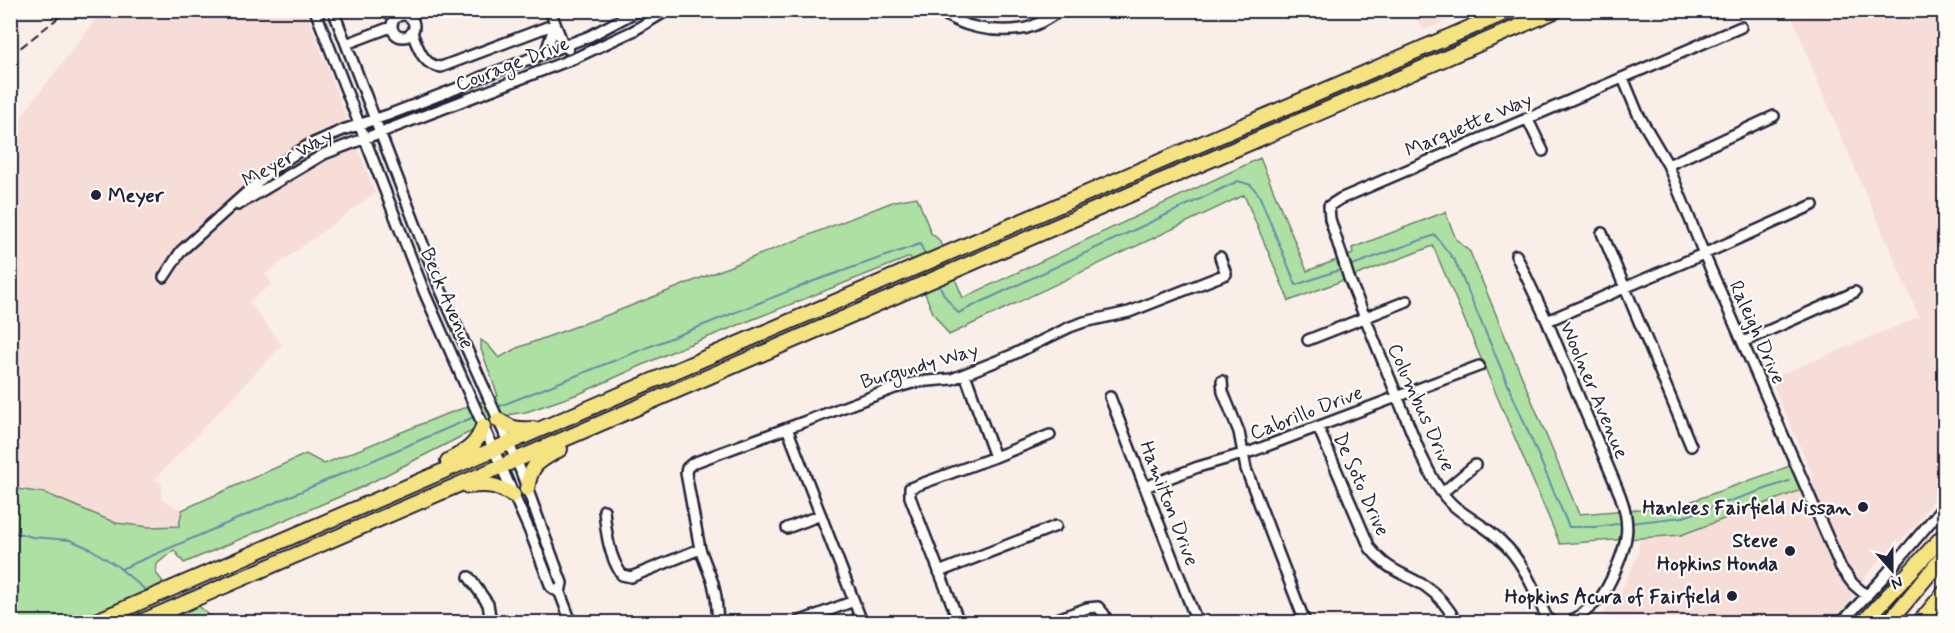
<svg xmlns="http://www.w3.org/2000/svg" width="1955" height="633" font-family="Mynerve,sans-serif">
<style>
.built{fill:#f7ddd8}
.green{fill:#ade0a2;stroke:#68816e;stroke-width:1.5}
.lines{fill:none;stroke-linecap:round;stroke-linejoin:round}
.stream{stroke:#668cab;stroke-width:2}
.minor-casing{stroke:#22223b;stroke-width:14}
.highway-casing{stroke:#22223b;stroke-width:18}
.minor{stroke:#fdfcf7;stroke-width:9}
.highway{stroke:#f5e382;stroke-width:14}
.rail{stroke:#22223b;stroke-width:2;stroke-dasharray:9 4.5;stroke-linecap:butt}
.poi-dot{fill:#22223b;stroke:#fdfcf7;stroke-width:2}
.labels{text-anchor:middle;stroke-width:4.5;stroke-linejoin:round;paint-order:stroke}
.street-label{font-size:20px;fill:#22223b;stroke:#fdfcf7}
.poi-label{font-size:20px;font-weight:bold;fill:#22223b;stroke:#fdfcf7;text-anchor:end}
</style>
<rect width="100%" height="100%" fill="#faeee9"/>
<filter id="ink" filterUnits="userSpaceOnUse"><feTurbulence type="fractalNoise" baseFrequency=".0167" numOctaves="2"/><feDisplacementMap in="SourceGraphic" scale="12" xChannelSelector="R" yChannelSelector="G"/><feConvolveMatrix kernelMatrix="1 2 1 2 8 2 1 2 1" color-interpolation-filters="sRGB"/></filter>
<g filter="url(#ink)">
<path class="built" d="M102 11H306L375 193 265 274 272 284 249 302 282 345 155 479 162 484 161 499 182 510 180 526 166 528 116 523 45 493 11 488 10 131Z
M1409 11H1467L1425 30Z
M1790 11H1944V484L1915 526 1869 572 1846 607 1831 622H1608L1604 613 1620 593 1638 554 1639 537 1681 535 1800 491 1814 478 1770 379 1919 317 1819 85Z"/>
<path class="green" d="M1260 158 1307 271 1353 254 1352 248 1445 212 1456 239 1470 252 1579 514 1678 506 1790 466 1801 490 1681 535 1560 544 1433 246 1289 301 1244 195 949 335 933 313 910 257 678 349 581 393 526 412 512 414 466 434 360 488 184 563 174 550 157 564 156 573 164 583 123 602 154 622H11L10 488 45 493 116 523 150 527 179 526 182 510 306 454 324 464 441 416 498 396 481 349V340L488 345 499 358 517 348 610 314 895 201 917 197 931 233 939 240 963 298Z
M199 606 210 616 235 622H161Z"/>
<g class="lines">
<path class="stream" d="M1347 267 1435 235 1455 261 1569 527H1596L1624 523
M938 282 944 295 958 313 1238 181 1251 185 1259 195 1296 285 1342 269
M495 408 814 281 920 244 927 258
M1630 523 1683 517 1789 481
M10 531 32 537 70 540 91 549 117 566 149 593
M121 569 476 416
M170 614 179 622"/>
<g class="minor-casing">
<path id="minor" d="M315 10 425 294 531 534 551 587 560 593
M333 10 439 286 520 469 562 583 560 593 571 622
M550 10 561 39 568 49
M940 10C960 28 995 33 1022 29 1035 27 1049 18 1061 10
M392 26a11 11 0 1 1 22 0a11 11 0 1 1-22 0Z
M412 33C418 47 423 66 441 67L555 24
M346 44 391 27
M546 52 555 24
M1623 78 1638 114 1668 165 1704 254 1841 568 1853 584 1867 596
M1527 118 1543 151
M1668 165 1774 116
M238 205 324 154 575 58 633 31 668 10
M1602 233 1691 446
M1516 255 1547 321 1620 495C1631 524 1628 541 1616 569 1612 578 1607 590 1600 598 1592 607 1581 615 1571 622
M164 277 181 251 275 167 307 146 343 130 388 115 458 88 479 78 590 36 639 10
M1547 321 1715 249 1813 205
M1308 340 1407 301
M1743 342 1855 292
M1222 381 1223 392 1239 432 1246 469 1305 622
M1110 397 1197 622
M1318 427 1370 548C1388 571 1401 572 1425 586 1438 595 1449 608 1456 622
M787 428 862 622
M995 457 1050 435
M1145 487 1198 467 1253 451 1479 366
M1442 493 1475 465
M604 510C606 532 609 557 622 575L631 577 700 549
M787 528 821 515
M939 572 1056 526
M469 577 488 604 491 622
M718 622 716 597 713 583 700 549 686 473 687 468 693 463 895 388 916 382 952 379 1012 355 1070 327 1084 322 1129 312 1226 274 1220 257
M798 622 854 601
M959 622 910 497V488L995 457 965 374
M1049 622 1087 608 1098 607 1104 614 1107 622
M1551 622 1547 618C1534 591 1524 562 1502 542 1488 527 1469 519 1454 506 1438 492 1430 473 1421 455L1349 278 1330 219 1329 206 1340 199 1741 27
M1842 622 1882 579 1944 506"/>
</g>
<g class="highway-casing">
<path id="highway" d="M498 420C512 429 517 430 533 429
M448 461C465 452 478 445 483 426
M468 486C488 484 495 484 513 495
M527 489C531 463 538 462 560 449
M94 622 1511 10
M141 622 1557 10
M1864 622 1944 535
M1889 622 1944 556
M1920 622 1944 593"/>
</g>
<use href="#minor" class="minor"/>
<use href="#highway" class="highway"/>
<path class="rail" d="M10 56 68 10"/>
</g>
</g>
<g class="poi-dot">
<circle cx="96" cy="195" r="6"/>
<circle cx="1863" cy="507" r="6"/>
<circle cx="1790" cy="551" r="6"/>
<circle cx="1732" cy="596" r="6"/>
</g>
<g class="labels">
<g class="street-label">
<text transform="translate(512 63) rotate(-21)" y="7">Courage Drive</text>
<text transform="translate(1468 124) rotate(-23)" y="7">Marquette Way</text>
<text transform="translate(287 157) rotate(-29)" y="7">Meyer Way</text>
<text transform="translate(448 298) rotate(67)" y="7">Beck Avenue</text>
<text transform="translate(1758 332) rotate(66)" y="7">Raleigh Drive</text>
<text transform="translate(919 365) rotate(-16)" y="7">Burgundy Way</text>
<text transform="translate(1595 390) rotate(67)" y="7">Woolner Avenue</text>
<text transform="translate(1422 407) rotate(66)" y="7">Columbus Drive</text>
<text transform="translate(1306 412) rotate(-21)" y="7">Cabrillo Drive</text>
<text transform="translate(1362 484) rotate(66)" y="7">De Soto Drive</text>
<text transform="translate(1170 503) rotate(69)" y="7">Hamilton Drive</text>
</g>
<g class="poi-label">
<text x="108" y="202" text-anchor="start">Meyer</text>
<text x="1851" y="514">Hanlees Fairfield Nissan</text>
<text x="1778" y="547">Steve<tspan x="1778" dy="23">Hopkins Honda</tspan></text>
<text x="1720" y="603">Hopkins Acura of Fairfield</text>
</g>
</g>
<rect width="1955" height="633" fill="none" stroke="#fdfcf7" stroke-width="36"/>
<rect x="18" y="18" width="1919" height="597" fill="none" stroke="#22223b" stroke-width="2" filter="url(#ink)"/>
<g transform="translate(1892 570) rotate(159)" stroke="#fdfcf7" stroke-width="4.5" paint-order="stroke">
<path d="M0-4.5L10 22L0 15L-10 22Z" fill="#22223b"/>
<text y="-9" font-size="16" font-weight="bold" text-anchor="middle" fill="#22223b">N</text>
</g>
</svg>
